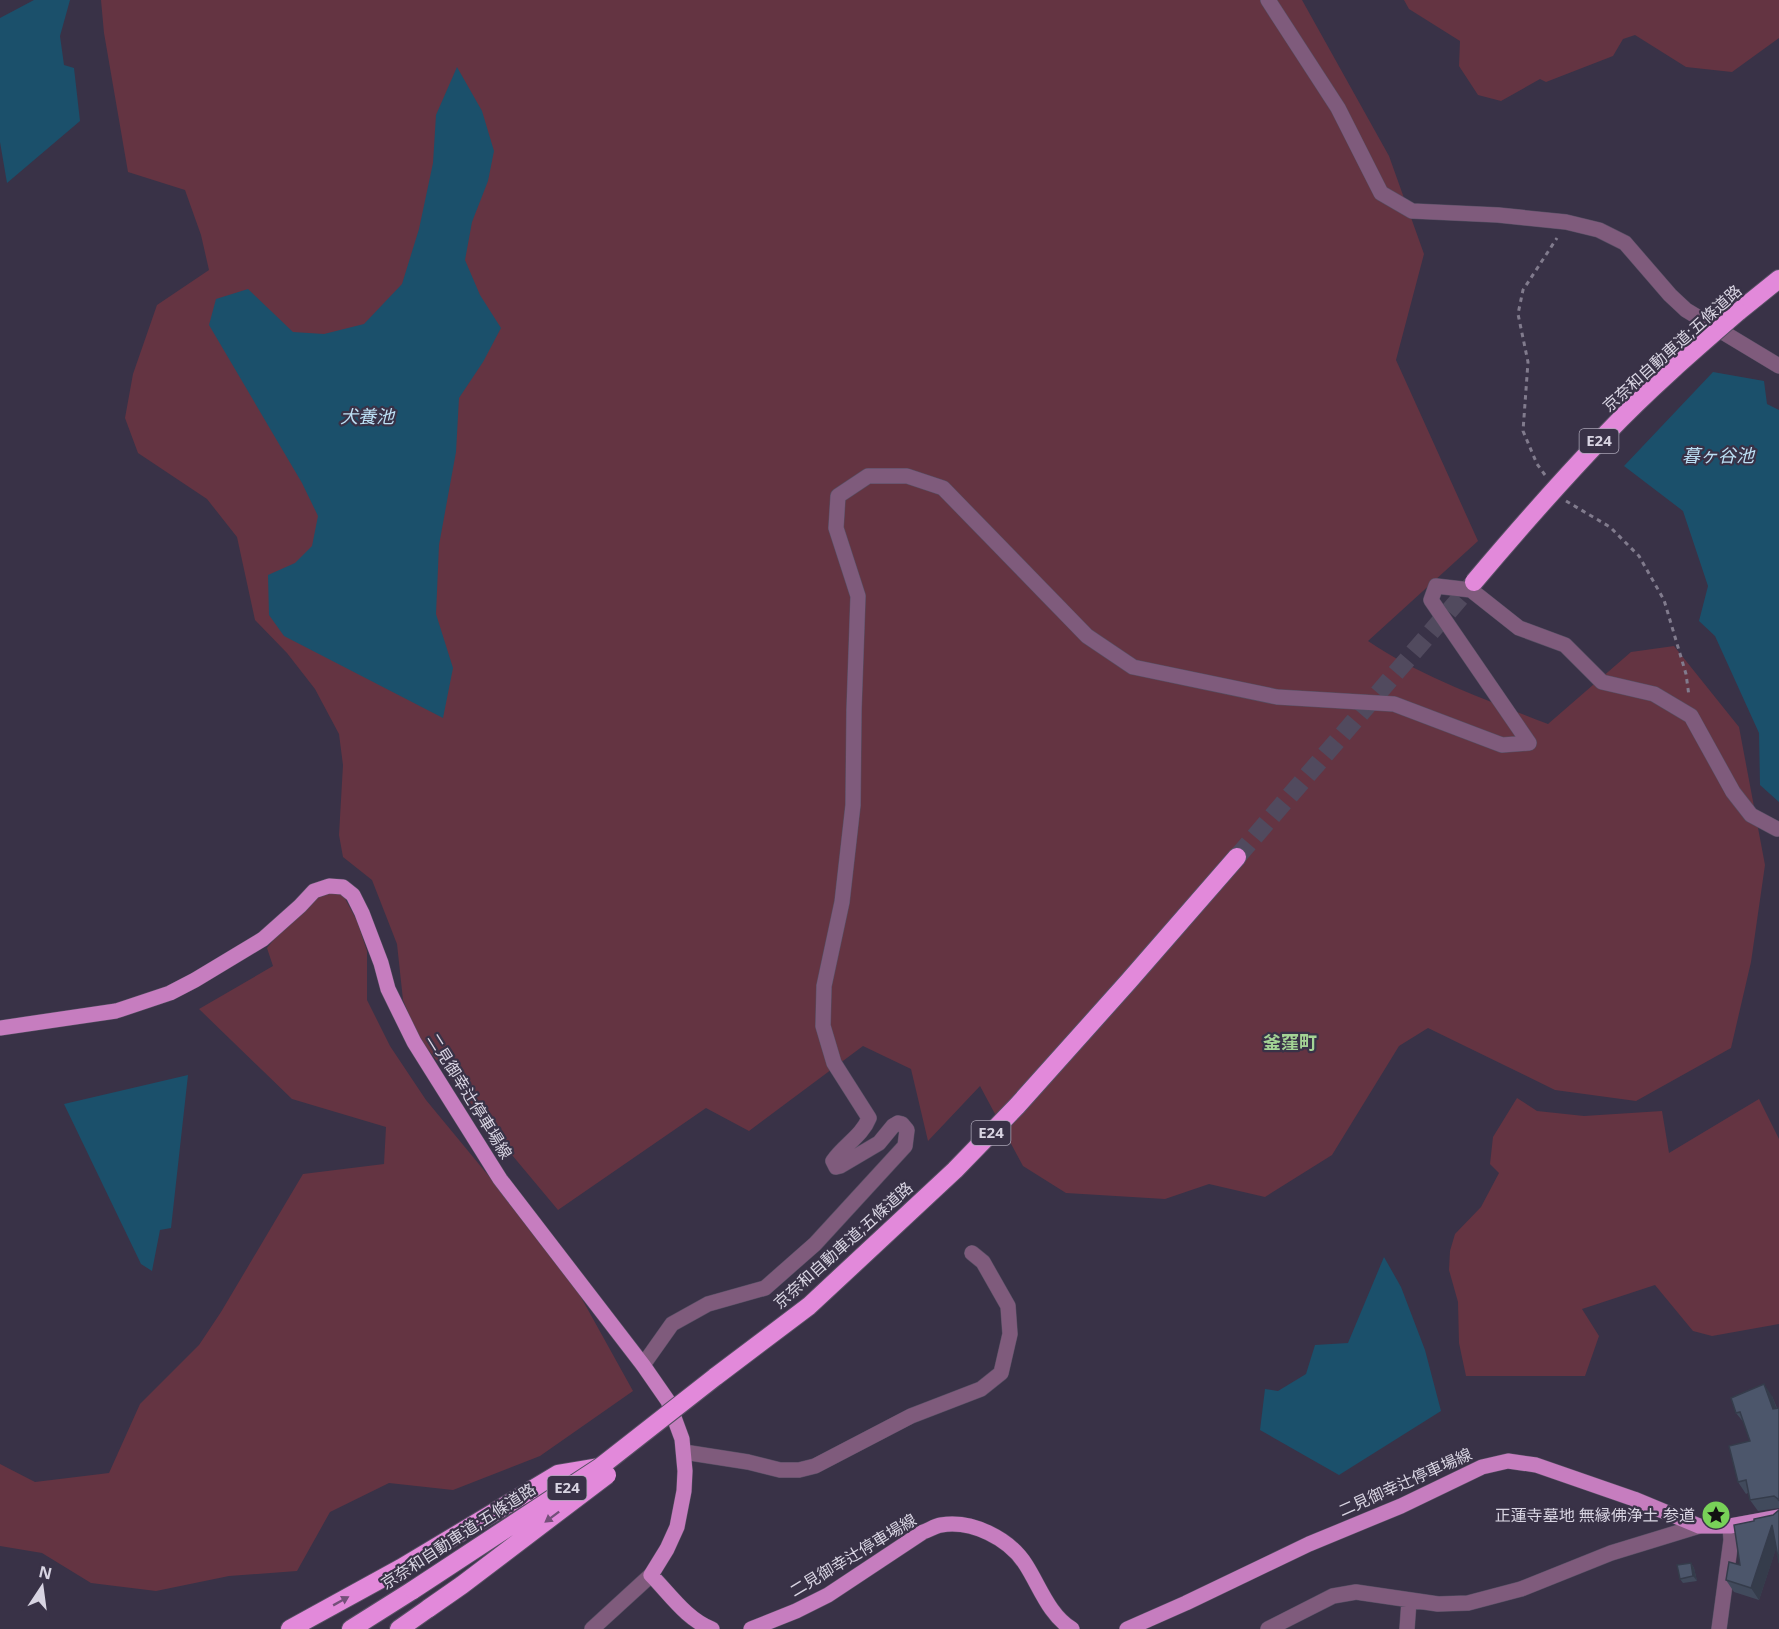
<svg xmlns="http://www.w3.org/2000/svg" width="1779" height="1629" font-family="'Open Sans','Noto Sans JP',sans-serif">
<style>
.green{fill:#643442}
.water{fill:#1b506b}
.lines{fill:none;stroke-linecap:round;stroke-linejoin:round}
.highway-tunnel{stroke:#514a5e;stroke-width:18;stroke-dasharray:18 9;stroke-linecap:butt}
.minor-casing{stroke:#564f63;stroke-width:16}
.major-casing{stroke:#564f63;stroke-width:16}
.highway-casing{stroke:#564f63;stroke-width:20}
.path{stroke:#817b8d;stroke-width:3;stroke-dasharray:4.5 4.5;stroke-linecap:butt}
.minor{stroke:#7f5b7c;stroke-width:15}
.major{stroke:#c67dbf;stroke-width:15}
.highway{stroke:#e289da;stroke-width:18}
.highway-bridge-casing{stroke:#564f63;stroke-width:20;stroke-linecap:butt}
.highway-bridge{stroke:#e289da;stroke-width:18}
.wall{fill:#414a5c}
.shaded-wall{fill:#353c4b}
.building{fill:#4c566b;stroke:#353c4b;stroke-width:1.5}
.oneway{fill:#74507a}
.labels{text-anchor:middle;stroke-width:4.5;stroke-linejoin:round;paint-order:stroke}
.shield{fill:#393247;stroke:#a8a3b4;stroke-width:1.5}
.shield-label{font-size:15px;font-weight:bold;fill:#d8d4e2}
.street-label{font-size:16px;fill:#d8d4e2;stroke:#393247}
.poi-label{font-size:16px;fill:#d8d4e2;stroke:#393247;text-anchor:end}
.water-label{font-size:18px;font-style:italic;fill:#bcdff4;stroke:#393247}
.neighbourhood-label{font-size:18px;font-weight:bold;fill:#a4d495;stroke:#393247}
</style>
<rect width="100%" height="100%" fill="#393247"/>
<path class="green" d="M101 0H1302L1389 156 1424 254 1396 360 1478 541 1368 641C1423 678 1487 700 1548 724L1631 652 1674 646 1739 727 1765 865 1751 962 1731 1048 1636 1101 1555 1090 1428 1028 1399 1046 1332 1155 1265 1197 1209 1184 1165 1199 1066 1193 1023 1166 980 1086 928 1141 911 1069 863 1046 749 1131 706 1108 558 1210 512 1155 418 1037 403 1000 397 944 372 880 343 857 339 835 343 765 339 734 315 689 287 653 255 620 237 537 207 499 138 453 125 418 133 374 157 305 209 270 201 235 185 190 128 172 104 33Z
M1404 0H1779V38L1732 72 1686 67 1635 35 1623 39 1613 56 1546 82 1540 79 1501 101 1478 95 1459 66 1460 41 1409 9Z
M324 890 341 891 357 921 367 951V1000L390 1046 426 1100 497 1186 577 1290 633 1391 540 1456 453 1490 389 1483 330 1512 297 1571 229 1576 156 1591 91 1583 42 1553 0 1546V1464L35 1482 109 1473 140 1404 199 1345 221 1312 303 1174 384 1164 386 1127 292 1099 199 1009 273 966 267 948 297 911Z
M1517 1098 1537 1111 1584 1116 1662 1111 1669 1153 1759 1099 1779 1139V1324L1712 1336 1693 1331 1655 1285 1582 1309 1599 1336 1585 1376H1466L1459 1343 1458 1302 1449 1270 1450 1251 1455 1234 1481 1207 1499 1173 1490 1164 1493 1137Z"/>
<path class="water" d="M34 0H70L60 36 64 65 74 68 80 121 7 183 0 142V18Z
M457 67 482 111 494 151 488 181 472 222 465 260 480 295 501 328 483 362 459 398 456 452 439 545 436 614 453 668 443 718 284 636 269 615 268 575 295 563 312 546 318 516 302 483 209 325 216 299 248 289 293 332 324 334 364 324 402 284 419 229 433 163 436 115Z
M1713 372 1764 381 1767 404 1779 410V802L1760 785 1759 733 1715 636 1699 621 1708 586 1683 511 1624 466Z
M188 1075 171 1228 160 1230 152 1271 141 1264 64 1104Z
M1384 1257 1401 1287 1425 1350 1441 1411 1339 1475 1260 1430 1265 1389 1278 1391 1306 1374 1315 1345 1348 1343Z"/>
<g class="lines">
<path class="highway-tunnel" d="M1237 857 1474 582"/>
<g class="minor-casing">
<path id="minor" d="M1268 0 1338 108 1381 193 1412 211 1498 215 1566 222 1599 230 1625 243 1670 295 1686 310 1779 366
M643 1365 672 1324 708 1304 765 1288 815 1244 905 1146 907 1130 902 1124 898 1123 893 1126 879 1143 840 1166 836 1167 833 1161C844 1145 862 1136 869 1118L834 1063 823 1026 824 986 842 902 853 805 854 710 858 596 836 528 838 496 868 476H907L943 488 1087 636 1133 667 1277 697 1394 704 1502 745 1529 743 1431 600 1436 586 1471 590 1519 628 1565 645 1602 682 1654 694 1691 716 1733 792 1751 815 1777 829
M684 1452 748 1462 780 1470H799L815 1466 911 1416 981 1389 1001 1373 1010 1334 1008 1306 983 1262 972 1253
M592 1629 651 1575
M1268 1629 1333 1596 1356 1592 1438 1604 1468 1603 1521 1589 1611 1553 1699 1526
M1407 1629 1409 1601
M1719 1629 1731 1540 1730 1526"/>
</g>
<g class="major-casing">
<path id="major" d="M0 1028 116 1011 170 993 195 980 263 939 300 906 314 891 329 886 343 887 353 895 362 913 381 963 388 989 414 1042 500 1179 643 1365 668 1401 682 1439 685 1471 684 1491 677 1527 667 1549 651 1575C669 1593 687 1620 712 1629
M751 1629 796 1611 828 1595 923 1532C929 1530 935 1526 941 1525 972 1520 1009 1538 1026 1565 1040 1587 1049 1615 1072 1629
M1127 1629 1186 1603 1309 1544 1401 1506 1482 1467 1508 1461 1536 1465 1634 1499 1699 1526H1730L1779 1517"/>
</g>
<g class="highway-casing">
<path id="highway" d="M1738 312 1779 279
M715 1377 809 1306 955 1170 1017 1106 1128 982 1237 857
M290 1629 401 1568 558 1474 600 1467
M351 1629 413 1590
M399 1629 429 1608"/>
</g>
<path class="path" d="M1545 475 1537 464 1523 431 1528 362 1518 314 1523 290 1557 238
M1566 501 1610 527 1639 556 1664 600 1686 674 1689 696"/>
<use href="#minor" class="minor"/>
<use href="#major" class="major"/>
<use href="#highway" class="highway"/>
<g class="highway-bridge-casing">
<path id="highway-bridge" d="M1474 582C1517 531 1561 481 1607 433 1648 390 1693 351 1738 312
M413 1590 600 1467 715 1377
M429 1608 462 1585 607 1475"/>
</g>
<use href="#highway-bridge" class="highway-bridge"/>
</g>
<path class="wall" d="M1772 1396 1777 1408H1779V1508L1758 1511 1750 1500 1748 1493 1746 1494 1738 1482 1750 1441 1745 1424 1736 1413Z
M1773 1515 1776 1548 1759 1600 1734 1592 1726 1580 1740 1565 1754 1521Z
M1691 1563 1694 1568 1697 1581 1683 1583 1680 1579Z"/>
<path class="shaded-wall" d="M1764 1384 1772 1396 1779 1415 1773 1409Z
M1772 1525 1779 1540 1759 1600 1751 1588Z
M1691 1563 1694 1568 1697 1581 1693 1576Z"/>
<path class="building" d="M1764 1384 1773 1409 1779 1408V1501L1778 1499 1774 1496 1750 1500 1746 1480 1738 1482 1729 1446 1750 1441 1740 1412 1736 1413 1731 1398Z
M1779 1510V1563L1772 1525 1751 1588 1726 1580 1729 1562 1740 1565 1734 1525 1754 1521V1519L1773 1515Z
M1691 1563 1693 1576 1680 1579 1677 1565Z"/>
<defs><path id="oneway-solid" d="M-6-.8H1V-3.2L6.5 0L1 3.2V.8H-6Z" transform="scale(1.5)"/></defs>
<g class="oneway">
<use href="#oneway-solid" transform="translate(552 1517) rotate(143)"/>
<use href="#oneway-solid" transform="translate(341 1601) rotate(-29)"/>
</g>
<defs>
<g id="sight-disc" transform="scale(1.5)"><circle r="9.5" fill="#78d158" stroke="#393247"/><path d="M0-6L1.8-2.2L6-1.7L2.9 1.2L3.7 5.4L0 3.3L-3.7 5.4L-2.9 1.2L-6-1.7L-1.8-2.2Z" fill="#111"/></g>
</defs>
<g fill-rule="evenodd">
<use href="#sight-disc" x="1716" y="1515"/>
</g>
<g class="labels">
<g class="shield">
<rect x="1579.5" y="429" width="39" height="24" rx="4.5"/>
<rect x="971.5" y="1121" width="39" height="24" rx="4.5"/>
<rect x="547.5" y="1476" width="39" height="24" rx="4.5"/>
</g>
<g class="shield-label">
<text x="1599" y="446">E24</text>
<text x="991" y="1138">E24</text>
<text x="567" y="1493">E24</text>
</g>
<g class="street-label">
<text transform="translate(1672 348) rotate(-42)" y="6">京奈和自動車道;五條道路</text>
<text transform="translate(470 1096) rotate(58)" y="6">二見御幸辻停車場線</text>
<text transform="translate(843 1245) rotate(-42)" y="6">京奈和自動車道;五條道路</text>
<text transform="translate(1405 1482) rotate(-24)" y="6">二見御幸辻停車場線</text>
<text transform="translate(458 1536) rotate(-33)" y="6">京奈和自動車道;五條道路</text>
<text transform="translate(853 1555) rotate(-31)" y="6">二見御幸辻停車場線</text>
</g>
<g class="poi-label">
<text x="1695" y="1521">正蓮寺墓地 無縁佛浄土 参道</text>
</g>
<g class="water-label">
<text x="367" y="423">犬養池</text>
<text x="1718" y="462">暮ヶ谷池</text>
</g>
<g class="neighbourhood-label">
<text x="1290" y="1049">釜窪町</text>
</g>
</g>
<g transform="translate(42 1587) rotate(13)" stroke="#393247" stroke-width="4.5" paint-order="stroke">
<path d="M0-4.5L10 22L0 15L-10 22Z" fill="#d8d4e2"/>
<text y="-9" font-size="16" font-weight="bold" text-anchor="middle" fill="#d8d4e2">N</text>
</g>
</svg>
